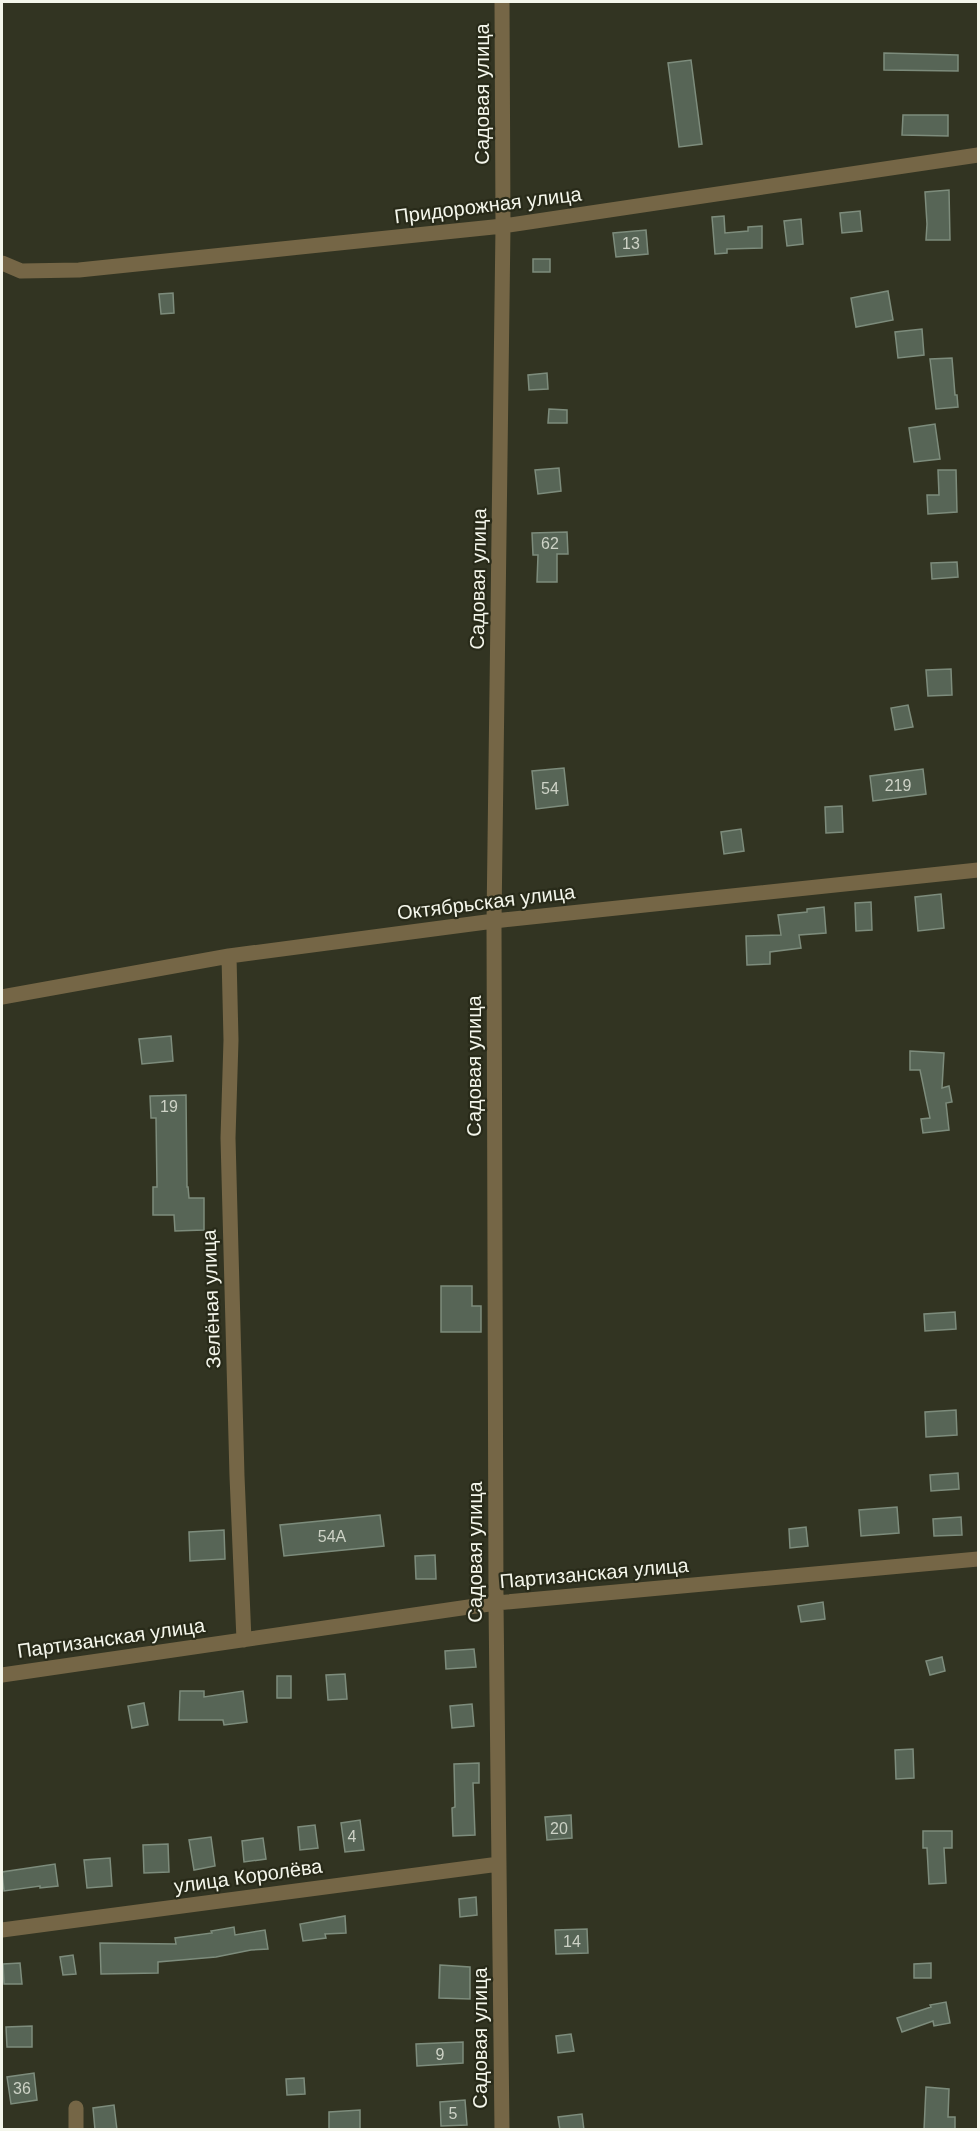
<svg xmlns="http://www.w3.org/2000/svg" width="980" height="2131" font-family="Helvetica,sans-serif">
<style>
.building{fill:#576556;stroke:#7d8c7c;stroke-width:1.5}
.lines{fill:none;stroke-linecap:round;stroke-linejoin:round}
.street{stroke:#756646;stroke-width:15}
.labels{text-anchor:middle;stroke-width:4.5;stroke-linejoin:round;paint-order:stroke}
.number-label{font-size:16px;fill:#cdd2c6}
.street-label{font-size:20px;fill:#f4f6eb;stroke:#282a19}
</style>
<rect width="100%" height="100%" fill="#323422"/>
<path class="building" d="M884 53 958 55V71L884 70Z
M691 60 702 144 679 147 668 63Z
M903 115H948V136L902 135Z
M949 190 950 240H926L927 224 925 192Z
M860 211 862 231 842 233 840 213Z
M724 216 725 233 748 231V227L762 226V248L727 249V253L715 254 712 217Z
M801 219 803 244 787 246 784 221Z
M646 230 648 254 616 257 613 233Z
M533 259H550V272H533Z
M888 291 893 320 856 327 851 298Z
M173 293 174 313 161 314 159 294Z
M922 329 924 355 898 358 895 332Z
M952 358 955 395H957L958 407 936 409 930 359Z
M547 373 548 389 529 390 528 375Z
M549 409 567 410V423H548Z
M935 424 940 459 914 462 909 428Z
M559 468 561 491 538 494 535 470Z
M938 470H956L957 512 928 514 927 495H939Z
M567 532 568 554H557V582H537L538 555H533L532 533Z
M957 562 958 577 932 579 931 563Z
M951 669 952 695 928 696 926 670Z
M908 705 913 727 895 730 891 708Z
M564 768 568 805 536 809 532 771Z
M923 769 926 794 873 801 870 776Z
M842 806 843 832 826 833 825 807Z
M741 829 744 851 724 854 721 832Z
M941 894 944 928 918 931 915 897Z
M871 902 872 930 856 931 855 903Z
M824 907 826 933 799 935 801 948 770 952V964L747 965 746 936 781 935 778 915 807 912V909Z
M171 1036 173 1061 142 1064 139 1039Z
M910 1051 944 1053 942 1088 949 1086 952 1102 946 1103 949 1130 923 1133 921 1119 930 1118 920 1070H910Z
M186 1095 187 1187H188L189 1198H204V1230L175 1231 174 1215H153V1187H157L156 1118H151L150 1096Z
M441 1286H472V1306H481V1332H441Z
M955 1312 956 1329 925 1331 924 1314Z
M956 1410 957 1435 926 1437 925 1412Z
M958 1473 959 1489 931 1491 930 1475Z
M897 1507 899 1533 861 1536 859 1510Z
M380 1515 384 1546 284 1556 280 1525Z
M961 1517 962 1535 934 1536 933 1519Z
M806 1527 808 1546 790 1548 789 1529Z
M224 1530 225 1559 190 1561 189 1532Z
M435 1555 436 1579H416L415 1556Z
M823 1602 825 1619 801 1622 798 1606Z
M474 1649 476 1667 446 1669 445 1651Z
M942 1657 945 1671 930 1675 926 1661Z
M345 1674 347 1699 328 1700 326 1675Z
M277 1676H291V1698H277Z
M180 1691H204V1697L243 1691 247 1722 224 1725 223 1720H179Z
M144 1703 148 1725 132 1728 128 1706Z
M472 1704 474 1726 452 1728 450 1706Z
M913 1749 914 1778 896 1779 895 1750Z
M479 1763V1783H473L475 1835 453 1836 452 1808 455 1807 454 1764Z
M571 1815 572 1838 547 1840 545 1817Z
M360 1820 364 1850 345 1852 341 1823Z
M315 1825 318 1848 300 1850 298 1827Z
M923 1831H952V1848H944L946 1883 929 1884 927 1848H923Z
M211 1837 215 1866 194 1870 189 1840Z
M263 1838 266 1859 244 1862 242 1841Z
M168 1844 169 1872 144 1873 143 1845Z
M110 1858 112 1886 87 1888 84 1860Z
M55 1864 58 1886 40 1888V1886L4 1891 2 1872Z
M476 1897 477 1915 460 1917 459 1899Z
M345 1916 346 1933 325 1934 326 1938 303 1941 300 1924Z
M234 1927 235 1935 265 1930 268 1949 251 1950 216 1957 158 1962V1973L101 1974 100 1943 176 1944 175 1938 212 1933 211 1931Z
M587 1929 588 1953 556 1954 555 1930Z
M73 1955 76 1974 63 1975 60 1957Z
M20 1963 22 1984H4L3 1964Z
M931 1963V1978H914V1964Z
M440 1965 470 1967V1999L439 1998Z
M946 2002 950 2023 934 2026 933 2021 902 2032 897 2018 931 2007 930 2005Z
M32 2026V2047H7L6 2027Z
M571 2034 574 2051 558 2053 556 2036Z
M463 2042V2063L417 2066 416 2044Z
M34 2073 37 2100 11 2104 7 2077Z
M304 2078 305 2094 287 2095 286 2079Z
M926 2087 949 2089 948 2117H955V2130H924Z
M465 2100 467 2125 441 2126 440 2102Z
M114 2105 117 2130H95L93 2108Z
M360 2110V2130H329V2112Z
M582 2114 584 2130H560L558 2117Z"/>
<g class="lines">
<path class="street" d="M2 263 21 271 79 270 503 226 978 155
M229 956 231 1040 228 1138 237 1476 244 1640
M2 997 229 956 494 921 978 870
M2 1675 496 1603 978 1559
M2 1930 499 1864
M76 2130V2108
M502 2130 496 1603 494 921 503 226 502 2"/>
</g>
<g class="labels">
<g class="number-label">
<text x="631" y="249">13</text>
<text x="550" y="549">62</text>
<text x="898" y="791">219</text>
<text x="550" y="794">54</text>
<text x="169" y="1112">19</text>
<text x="332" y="1542">54А</text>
<text x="559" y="1834">20</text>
<text x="352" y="1842">4</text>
<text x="572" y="1947">14</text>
<text x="440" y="2060">9</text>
<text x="22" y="2094">36</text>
<text x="453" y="2119">5</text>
</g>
<g class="street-label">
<text transform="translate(482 94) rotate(-90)" y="7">Садовая улица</text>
<text transform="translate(488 205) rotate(-7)" y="7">Придорожная улица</text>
<text transform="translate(478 579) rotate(-89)" y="7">Садовая улица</text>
<text transform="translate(486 902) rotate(-7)" y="7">Октябрьская улица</text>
<text transform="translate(474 1066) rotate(-90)" y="7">Садовая улица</text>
<text transform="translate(211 1299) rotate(-92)" y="7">Зелёная улица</text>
<text transform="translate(475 1552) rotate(-90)" y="7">Садовая улица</text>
<text transform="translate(594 1573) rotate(-5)" y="7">Партизанская улица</text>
<text transform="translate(111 1638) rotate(-8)" y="7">Партизанская улица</text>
<text transform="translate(248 1876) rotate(-8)" y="7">улица Королёва</text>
<text transform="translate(480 2038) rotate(-90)" y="7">Садовая улица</text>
</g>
</g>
<rect width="980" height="2131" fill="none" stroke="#f4f6eb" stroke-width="6"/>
</svg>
